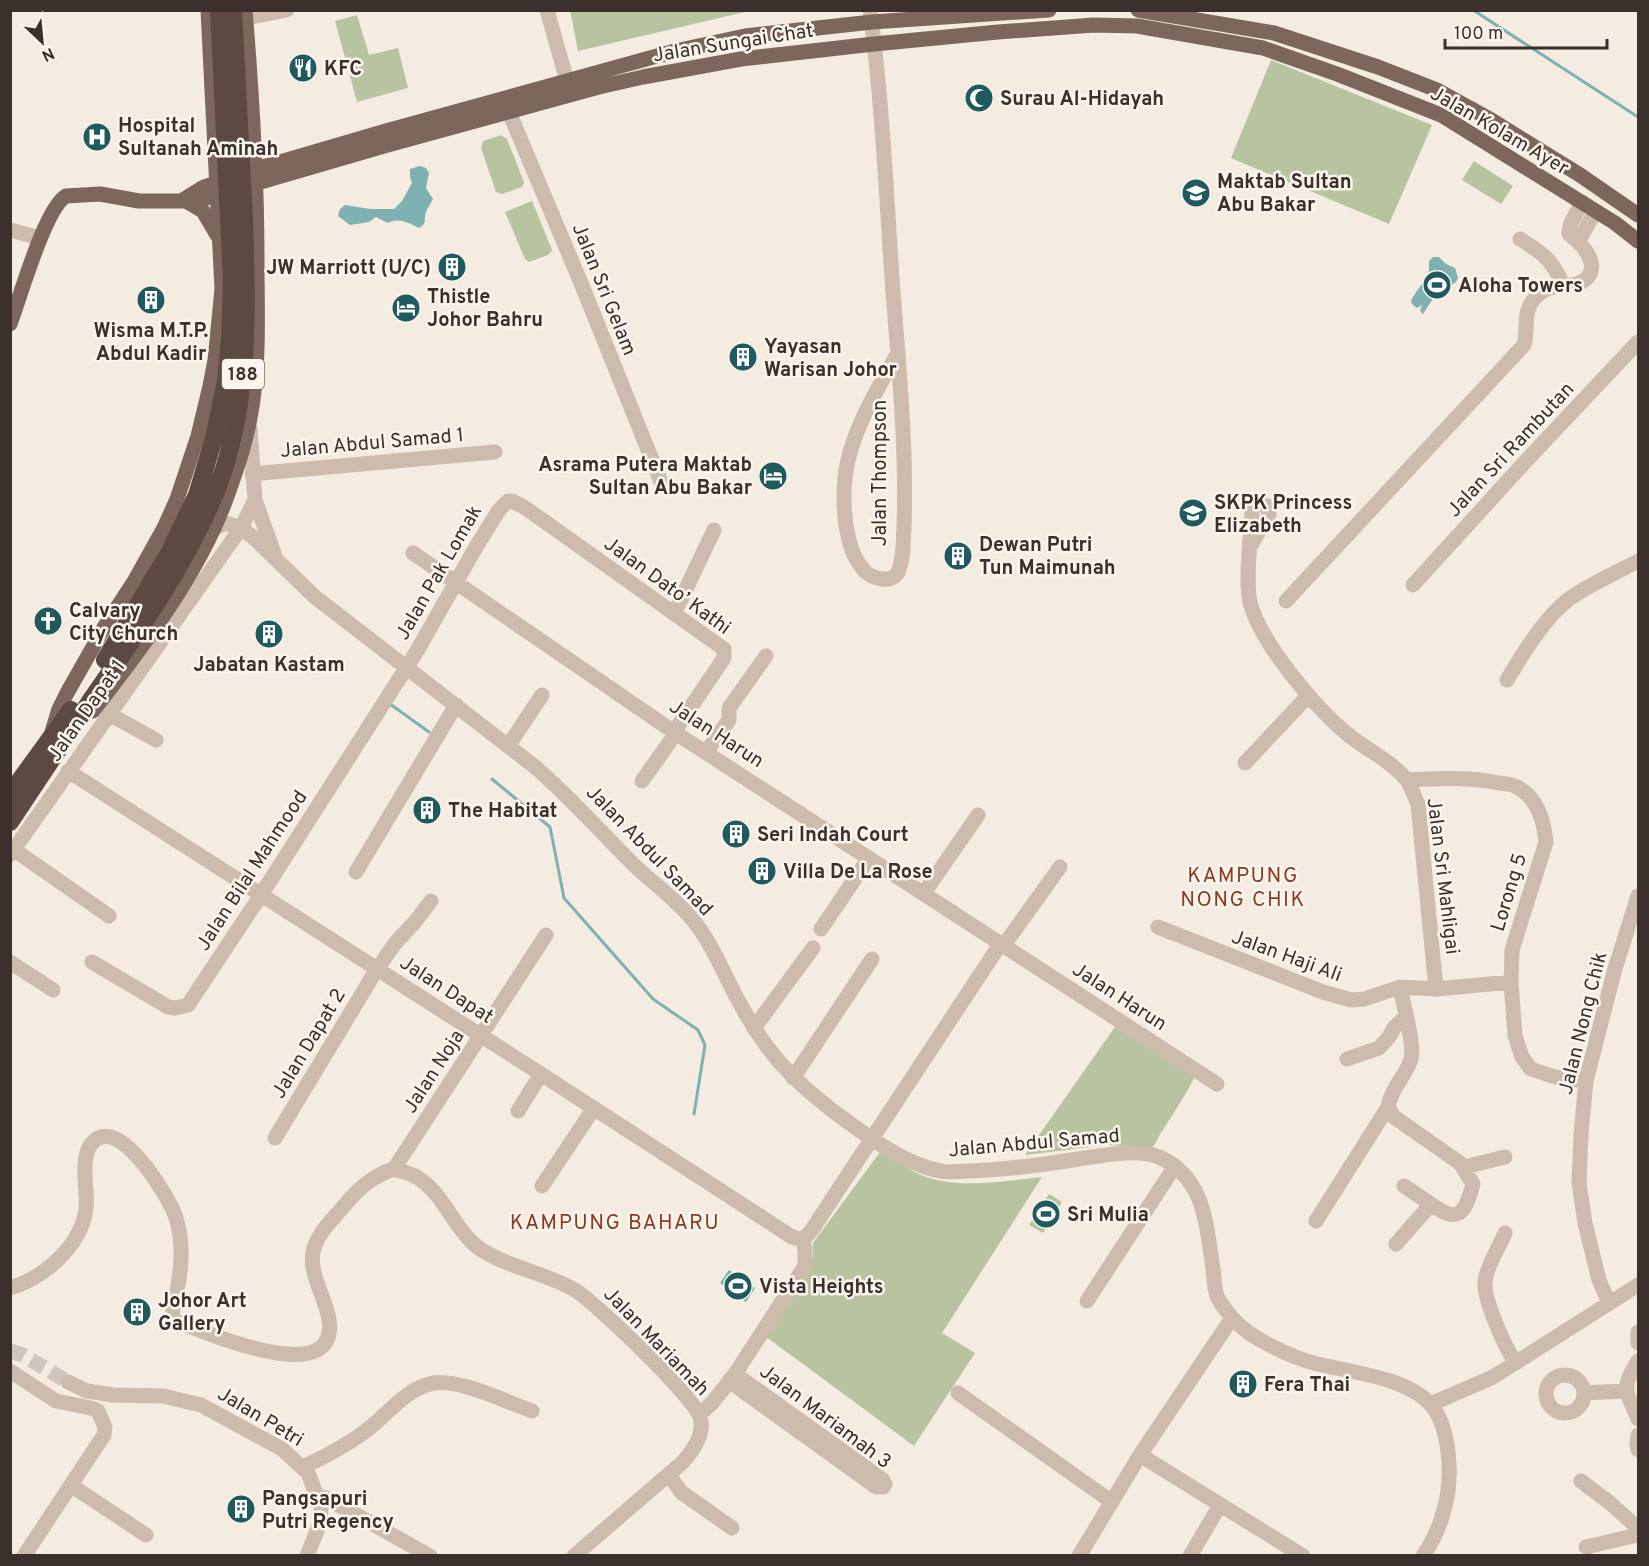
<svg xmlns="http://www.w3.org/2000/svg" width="1649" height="1566" font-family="Overpass,sans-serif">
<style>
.green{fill:#b8c4a0}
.water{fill:#7fb0b2}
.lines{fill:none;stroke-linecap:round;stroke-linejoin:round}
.stream{stroke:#7fb0b2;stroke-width:3}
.minor-tunnel{stroke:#cfc6bd;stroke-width:15;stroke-dasharray:15 8;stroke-linecap:butt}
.minor{stroke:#cdbbac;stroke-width:15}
.major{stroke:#7d675c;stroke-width:15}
.highway{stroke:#5c4a42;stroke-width:18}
.highway-bridge{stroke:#5c4a42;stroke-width:18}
.labels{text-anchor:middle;stroke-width:5;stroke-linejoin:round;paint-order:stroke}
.shield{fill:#fbf5ee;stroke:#756b66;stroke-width:1.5}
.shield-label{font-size:18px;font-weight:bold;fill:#3b302b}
.street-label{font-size:20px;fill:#3b302b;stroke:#fbf5ee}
.poi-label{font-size:20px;font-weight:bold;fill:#3b302b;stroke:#fbf5ee;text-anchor:start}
.neighbourhood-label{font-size:21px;letter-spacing:1.5px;fill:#8c3b22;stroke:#fbf5ee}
</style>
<rect width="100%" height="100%" fill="#f4ebe1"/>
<path class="green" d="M570 10H749V11L578 51Z
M357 15 369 55 398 48 408 88 357 102 335 21Z
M1271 60 1432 125 1389 224 1231 158Z
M501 135 507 139 524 182 522 187 502 194 496 192 481 148 483 141Z
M1474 161 1513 186 1501 204 1462 180Z
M532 201 552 250 548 255 529 262 525 259 505 212Z
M1115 1027 1195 1076C1183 1101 1166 1123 1153 1147L1107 1145 1025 1155Z
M880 1152C894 1159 907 1169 921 1175 958 1190 1004 1181 1042 1177L942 1333 975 1353 914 1446 765 1336 813 1257V1243Z
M1049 1194 1062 1202 1043 1233 1029 1225Z"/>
<path class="water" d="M420 166 426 168 429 173 426 188 433 199C431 203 428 207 426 212 423 220 428 223 419 228 409 223 399 217 388 223L376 217 369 222 350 225 338 216 340 209 345 205 370 209H394L402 201 412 183 410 177V169Z
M1433 257H1439L1446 264 1455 268 1458 278 1456 282 1434 297 1423 314 1420 311 1422 305 1417 308 1412 304 1411 300 1429 273V261Z
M729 1270 755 1288 746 1302 720 1283Z"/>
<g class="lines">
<path class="stream" d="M1473 10 1638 117
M390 704 429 732
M492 779 550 827 564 898 653 999 698 1030 705 1045 694 1114"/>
<path class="minor-tunnel" d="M10 1351 23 1355 68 1382"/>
<path class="minor" d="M547 10 567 81
M870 10C882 99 886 189 892 278 898 360 907 444 904 527 903 540 904 559 898 572 891 585 870 578 863 569 859 564 854 556 852 550 844 527 843 501 845 478 849 435 877 390 898 353
M246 18 287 10
M509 112 581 283 661 482
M10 230 40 238
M1520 239C1542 253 1552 259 1563 285
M1578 242 1569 234 1570 225 1582 202
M250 428 255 500 274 553
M252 474 495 452
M212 530 225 523 241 528 253 537 315 597 534 766C569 796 599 830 632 863 651 882 675 898 692 919 714 945 726 980 743 1009 768 1054 793 1080 833 1111 863 1133 904 1165 941 1171 949 1173 959 1171 968 1171 1005 1170 1042 1165 1078 1159 1100 1156 1138 1148 1159 1157 1206 1178 1206 1226 1213 1269 1214 1277 1214 1288 1217 1296 1220 1304 1228 1312 1233 1319 1251 1339 1291 1357 1317 1364 1351 1372 1409 1378 1432 1406 1444 1421 1448 1445 1449 1464 1451 1495 1441 1530 1423 1556
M1251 545 1269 515 1268 506 1258 503 1252 510C1251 535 1245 580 1250 602 1260 643 1318 711 1351 737 1369 751 1391 761 1406 779 1411 785 1414 796 1418 804L1436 989
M413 553 674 732 1217 1084
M1413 585 1524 463 1638 342
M1286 601 1524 345C1529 328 1521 312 1536 297 1543 289 1555 285 1566 285 1570 285 1575 285 1579 283 1601 274 1590 253 1578 242L1595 212
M674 614 714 530
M1507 680C1522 655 1545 617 1569 599 1590 584 1616 573 1638 561
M109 714 156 740
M508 746 542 695
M706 752 729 720V708L766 656
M1245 763 1308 696
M68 771 541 1074 792 1237 803 1240
M1407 780C1438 778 1469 777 1499 783 1505 784 1513 784 1517 787 1538 798 1544 821 1546 842L1512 950 1511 982 1515 1036 1522 1057 1531 1069 1555 1077 1586 1081
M642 781 676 733
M13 849 109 916
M10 855 241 528 255 500
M356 872 456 705
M924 893 978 815
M1158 927 1323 992 1351 1000 1364 999 1400 987 1436 989 1511 982
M821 929 869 858
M1004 945 1060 867
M10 962 53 990
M92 962 168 1007 175 1008 188 1005 261 895 417 651 476 547 499 510 508 501H512L524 507 724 649V658L674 732
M754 1028 813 948
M1347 1059 1379 1048 1389 1037 1394 1028 1405 1017
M793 1078 872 959
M518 1111 541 1074
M275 1138 377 969 396 942 414 923 431 901
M1464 1167 1505 1157
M394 1169 546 935
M542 1186 594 1108
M1404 1186 1431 1204
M1316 1221 1388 1107
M1505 1233C1499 1248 1487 1265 1485 1281 1483 1298 1505 1348 1516 1363
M803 1240 811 1231 1001 943
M1396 1244 1431 1204C1459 1225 1465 1213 1473 1184L1460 1163 1394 1117 1388 1107C1391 1088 1406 1076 1411 1059 1415 1045 1403 1004 1400 987
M10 1288C44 1278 81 1246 86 1209 88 1192 80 1161 90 1146 115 1107 168 1196 175 1215 187 1248 179 1285 171 1319 200 1330 340 1393 329 1319 325 1296 307 1271 314 1248 319 1232 333 1219 343 1207 358 1189 372 1176 394 1169 401 1171 409 1173 415 1176 443 1192 452 1225 475 1245 499 1265 546 1273 575 1290 597 1304 693 1396 700 1417 705 1435 693 1450 683 1462L574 1556
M1087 1301 1175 1166
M1609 1303 1599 1280 1585 1223 1579 1183 1581 1134 1586 1081 1614 972 1638 896
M1638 1332V1343
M1638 1361C1620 1390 1626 1389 1638 1419
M10 1371 56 1401 91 1408 98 1411 105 1427 104 1435 24 1556
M1546 1394a19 19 0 1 1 38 0a19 19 0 1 1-38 0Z
M729 1381 876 1487H883L885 1484 882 1479 735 1374
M68 1382 87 1391 113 1395 163 1396 201 1405 282 1449 308 1473 321 1507 320 1523 307 1556
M958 1393 1112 1502
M1584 1393 1625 1391
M1431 1404 1493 1377 1638 1285
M699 1415 712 1403 735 1374 805 1266V1250L803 1240
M1638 1435 1637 1444 1638 1450
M1140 1455 1303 1556
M303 1467C324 1457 344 1447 363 1433 386 1417 405 1388 434 1383 460 1379 507 1402 532 1411
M669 1475 681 1492 732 1528
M1581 1481 1610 1503 1638 1528
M72 1486 146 1535
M318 1496 326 1498 430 1556
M1586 1547 1638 1535
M1079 1556 1140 1455 1232 1318
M1190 1556 1220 1505"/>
<path class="major" d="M1138 10 1274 33 1378 67 1437 90 1488 118 1580 175 1638 215
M183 200 204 187 256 169 386 131 675 51 745 36 872 22 1049 10
M186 201 203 211 217 235
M10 324C20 298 45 208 66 196L100 194 139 201H196L384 146 599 87 643 77 741 59 874 44 998 32 1094 25 1137 26 1263 48 1337 74 1441 115 1615 223 1638 241
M93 711C145 644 203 569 230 488 238 466 246 441 250 418 260 366 257 312 257 260 257 176 252 94 245 10
M52 732 59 709 67 693 105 626 135 580 164 528 177 499 198 436 210 386 215 360 222 289 208 10"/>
<path class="highway" d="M10 794 71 710
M10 822 91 700"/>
<path class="highway-bridge" d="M105 660 170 551 197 495 214 438 226 381 230 338 232 281 219 10
M91 700C138 632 186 565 217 489 250 403 247 310 244 219 241 150 237 80 233 10"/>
</g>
<defs>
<g id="restaurant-disc" transform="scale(1.5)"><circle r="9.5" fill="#1f5a5e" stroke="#fbf5ee"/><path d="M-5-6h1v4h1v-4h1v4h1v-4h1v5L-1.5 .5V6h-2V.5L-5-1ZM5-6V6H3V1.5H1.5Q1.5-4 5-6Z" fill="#fff"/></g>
<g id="mosque-disc" transform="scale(1.5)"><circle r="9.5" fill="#1f5a5e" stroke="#fbf5ee"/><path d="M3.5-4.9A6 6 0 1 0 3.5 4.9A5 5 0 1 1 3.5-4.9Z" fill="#fff"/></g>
<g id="hospital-disc" transform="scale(1.5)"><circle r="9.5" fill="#1f5a5e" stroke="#fbf5ee"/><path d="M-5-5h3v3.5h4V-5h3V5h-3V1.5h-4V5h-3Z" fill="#fff"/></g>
<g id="school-disc" transform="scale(1.5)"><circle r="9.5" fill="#1f5a5e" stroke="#fbf5ee"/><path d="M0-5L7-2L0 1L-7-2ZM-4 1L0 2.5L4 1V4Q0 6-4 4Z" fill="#fff"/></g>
<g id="building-disc" transform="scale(1.5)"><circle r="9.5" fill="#1f5a5e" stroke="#fbf5ee"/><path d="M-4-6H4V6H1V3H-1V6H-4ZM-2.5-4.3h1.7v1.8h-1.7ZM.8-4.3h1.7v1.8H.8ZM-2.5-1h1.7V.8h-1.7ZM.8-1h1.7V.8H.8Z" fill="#fff"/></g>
<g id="stadium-disc" transform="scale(1.5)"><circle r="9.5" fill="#1f5a5e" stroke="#fbf5ee"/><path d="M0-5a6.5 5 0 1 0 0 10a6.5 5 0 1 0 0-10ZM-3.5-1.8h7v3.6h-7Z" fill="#fff"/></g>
<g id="hotel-disc" transform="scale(1.5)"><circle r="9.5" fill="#1f5a5e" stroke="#fbf5ee"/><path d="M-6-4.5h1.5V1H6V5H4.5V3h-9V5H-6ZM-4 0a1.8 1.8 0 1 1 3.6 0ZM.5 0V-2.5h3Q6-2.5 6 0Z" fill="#fff"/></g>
<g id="church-disc" transform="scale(1.5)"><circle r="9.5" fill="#1f5a5e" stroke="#fbf5ee"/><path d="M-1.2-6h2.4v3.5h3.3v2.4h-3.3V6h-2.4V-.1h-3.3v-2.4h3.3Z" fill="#fff"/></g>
</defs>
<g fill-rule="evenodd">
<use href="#restaurant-disc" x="303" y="68"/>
<use href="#mosque-disc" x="979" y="98"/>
<use href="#hospital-disc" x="97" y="137"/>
<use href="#school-disc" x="1196" y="193"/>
<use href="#building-disc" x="452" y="267"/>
<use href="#stadium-disc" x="1437" y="285"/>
<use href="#building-disc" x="151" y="300"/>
<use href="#hotel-disc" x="406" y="308"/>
<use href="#building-disc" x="743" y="357"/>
<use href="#hotel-disc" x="773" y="476"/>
<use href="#school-disc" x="1193" y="513"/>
<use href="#building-disc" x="958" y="556"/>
<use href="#church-disc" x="48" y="621"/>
<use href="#building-disc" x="269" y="634"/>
<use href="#building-disc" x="427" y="810"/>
<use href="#building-disc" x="736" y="834"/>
<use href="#building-disc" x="762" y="871"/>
<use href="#stadium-disc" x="1046" y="1214"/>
<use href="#stadium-disc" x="738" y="1286"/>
<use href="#building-disc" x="137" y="1312"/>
<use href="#building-disc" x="1243" y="1384"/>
<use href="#building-disc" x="241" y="1509"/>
</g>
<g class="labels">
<rect class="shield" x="222" y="359" width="42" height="30" rx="4.5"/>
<g class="shield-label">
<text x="243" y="380">188</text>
</g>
<g class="street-label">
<text transform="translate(733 42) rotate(-9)" y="7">Jalan Sungai Chat</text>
<text transform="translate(1500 130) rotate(30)" y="7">Jalan Kolam Ayer</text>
<text transform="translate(605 289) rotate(68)" y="7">Jalan Sri Gelam</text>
<text transform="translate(372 442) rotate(-5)" y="7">Jalan Abdul Samad 1</text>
<text transform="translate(1510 449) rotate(-47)" y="7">Jalan Sri Rambutan</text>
<text transform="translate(879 473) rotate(-90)" y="7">Jalan Thompson</text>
<text transform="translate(438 572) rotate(-60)" y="7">Jalan Pak Lomak</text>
<text transform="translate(668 585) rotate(36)" y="7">Jalan Dato’ Kathi</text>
<text transform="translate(86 710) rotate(-55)" y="7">Jalan Dapat 1</text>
<text transform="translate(717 733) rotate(33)" y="7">Jalan Harun</text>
<text transform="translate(650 850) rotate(46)" y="7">Jalan Abdul Samad</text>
<text transform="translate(251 870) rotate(-57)" y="7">Jalan Bilal Mahmood</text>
<text transform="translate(1444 876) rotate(83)" y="7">Jalan Sri Mahligai</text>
<text transform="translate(1508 892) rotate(-73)" y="7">Lorong 5</text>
<text transform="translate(1287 955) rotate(20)" y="7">Jalan Haji Ali</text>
<text transform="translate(447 989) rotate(33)" y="7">Jalan Dapat</text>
<text transform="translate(1120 996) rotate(33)" y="7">Jalan Harun</text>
<text transform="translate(1582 1023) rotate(-76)" y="7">Jalan Nong Chik</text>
<text transform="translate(308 1043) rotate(-59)" y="7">Jalan Dapat 2</text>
<text transform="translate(433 1071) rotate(-57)" y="7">Jalan Noja</text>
<text transform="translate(1034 1142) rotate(-5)" y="7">Jalan Abdul Samad</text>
<text transform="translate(657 1341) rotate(46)" y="7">Jalan Mariamah</text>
<text transform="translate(261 1416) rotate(31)" y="7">Jalan Petri</text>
<text transform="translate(826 1416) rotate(37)" y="7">Jalan Mariamah 3</text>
</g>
<g class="poi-label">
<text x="324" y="75">KFC</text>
<text x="1000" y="105">Surau Al-Hidayah</text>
<text x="118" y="132">Hospital<tspan x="118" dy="23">Sultanah Aminah</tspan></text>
<text x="1217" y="188">Maktab Sultan<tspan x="1217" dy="23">Abu Bakar</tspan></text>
<text x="431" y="274" text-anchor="end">JW Marriott (U/C)</text>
<text x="1458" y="292">Aloha Towers</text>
<text x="427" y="303">Thistle<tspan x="427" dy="23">Johor Bahru</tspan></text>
<text x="151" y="337" text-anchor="middle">Wisma M.T.P.<tspan x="151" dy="23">Abdul Kadir</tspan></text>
<text x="764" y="353">Yayasan<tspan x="764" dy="23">Warisan Johor</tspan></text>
<text x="752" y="471" text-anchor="end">Asrama Putera Maktab<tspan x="752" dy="23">Sultan Abu Bakar</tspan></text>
<text x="1214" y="509">SKPK Princess<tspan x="1214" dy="23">Elizabeth</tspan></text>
<text x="979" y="551">Dewan Putri<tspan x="979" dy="23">Tun Maimunah</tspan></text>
<text x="69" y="617">Calvary<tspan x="69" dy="23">City Church</tspan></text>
<text x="269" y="671" text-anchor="middle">Jabatan Kastam</text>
<text x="448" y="817">The Habitat</text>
<text x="757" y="841">Seri Indah Court</text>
<text x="783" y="878">Villa De La Rose</text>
<text x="1067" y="1221">Sri Mulia</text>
<text x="759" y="1293">Vista Heights</text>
<text x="158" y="1307">Johor Art<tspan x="158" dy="23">Gallery</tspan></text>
<text x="1264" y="1391">Fera Thai</text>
<text x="262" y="1505">Pangsapuri<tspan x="262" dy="23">Putri Regency</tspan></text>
</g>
<g class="neighbourhood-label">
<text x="1243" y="882">KAMPUNG<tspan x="1243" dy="24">NONG CHIK</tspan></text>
<text x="615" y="1229">KAMPUNG BAHARU</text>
</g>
</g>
<rect width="1649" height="1566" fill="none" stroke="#3b302b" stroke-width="24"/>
<g transform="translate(42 42) rotate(154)" stroke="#fbf5ee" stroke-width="4.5" paint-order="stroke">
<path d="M0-4.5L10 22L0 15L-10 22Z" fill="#3b302b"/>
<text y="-9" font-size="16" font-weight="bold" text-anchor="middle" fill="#3b302b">N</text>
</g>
<path d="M1445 39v9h162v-9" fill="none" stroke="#3b302b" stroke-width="3"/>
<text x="1454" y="39" font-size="18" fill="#3b302b" stroke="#fbf5ee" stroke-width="4.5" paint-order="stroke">100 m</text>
</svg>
